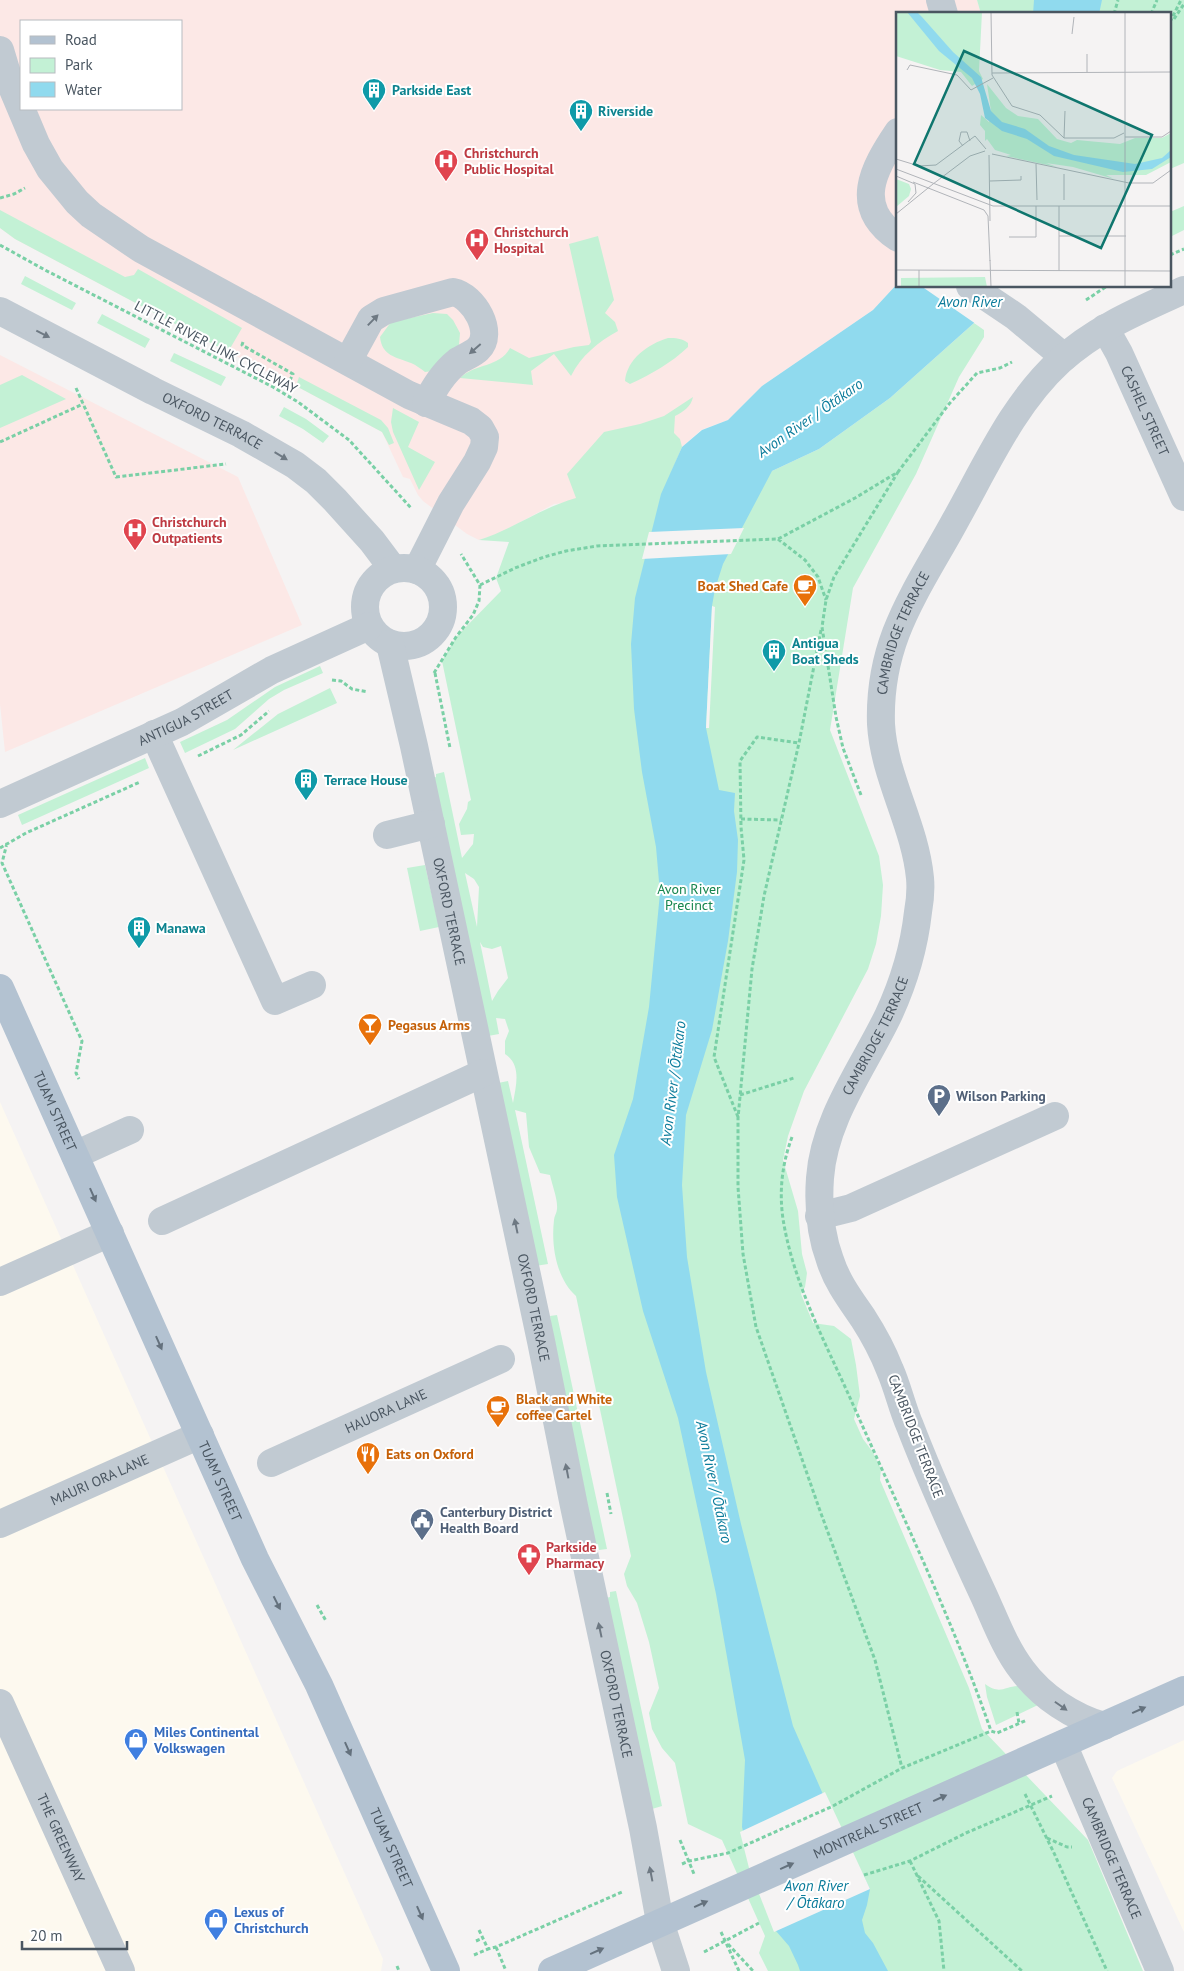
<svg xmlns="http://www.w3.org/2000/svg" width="1184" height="1971" font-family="'PT Sans',sans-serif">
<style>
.commercial{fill:#fdf9ef}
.medical{fill:#fce8e6;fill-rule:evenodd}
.green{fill:#c3f1d5;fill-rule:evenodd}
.water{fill:#90daee}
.pier{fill:#f5f3f3}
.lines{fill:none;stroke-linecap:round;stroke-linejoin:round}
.path{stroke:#7ad0a6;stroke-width:3;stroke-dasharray:4 2.5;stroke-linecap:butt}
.minor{stroke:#c1cad2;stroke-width:28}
.major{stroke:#b3c2d1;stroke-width:28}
.oneway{fill:#6e7983}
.oneway2{fill:#64717d}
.labels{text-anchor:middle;stroke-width:4;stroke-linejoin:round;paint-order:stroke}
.culture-label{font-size:14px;font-weight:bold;fill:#0d838f;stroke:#fff;text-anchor:start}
.health-label{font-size:14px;font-weight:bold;fill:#be3a42;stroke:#fff;text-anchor:start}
.street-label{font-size:14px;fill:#4a5661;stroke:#fff}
.food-label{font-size:14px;font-weight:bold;fill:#c56008;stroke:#fff;text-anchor:start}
.park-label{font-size:14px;fill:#17864f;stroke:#fff}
.service-label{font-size:14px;font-weight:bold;fill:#4e5e75;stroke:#fff;text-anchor:start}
.shop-label{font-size:14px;font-weight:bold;fill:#366cbe;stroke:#fff;text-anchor:start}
.water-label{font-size:15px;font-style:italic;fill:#0c7c9b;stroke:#fff}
.inset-road{fill:none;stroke:#b1b4b9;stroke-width:1}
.view{fill:#0f766e;fill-opacity:0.15;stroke:#0f766e;stroke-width:2.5}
.inset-edge{fill:none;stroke:#4a5661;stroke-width:2.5}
</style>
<rect width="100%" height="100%" fill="#f5f3f3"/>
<path class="commercial" d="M0 1102 383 1959 381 1971H0Z
M1184 1740V1932L1112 1778 1117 1771Z"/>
<path class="medical" d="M0 0H977L981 14H898V283L873 310 762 386 728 420 701 430 682 447 661 494 554 504 500 533 479 540 467 534 423 501 418 495 410 479 403 477 382 432 296 386 228 352 15 239 0 228ZM21 21H181V109H21Z
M0 355 238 477 302 625 5 752 0 704Z"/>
<path class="green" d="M977 0H1184V163L1170 169V14H981Z
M1184 206V230L1170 237V212Z
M0 210 125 277 134 275 138 269 242 328 228 352 15 239 0 228Z
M598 236 614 300 605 313 615 322 618 331C598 342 581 356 571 376L554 354 531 371 533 385 460 378C475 363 499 368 510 348L529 358 574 347 589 345 591 342 569 244Z
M25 276 76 303 72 310 21 284Z
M433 313 447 314 453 320 460 333 459 345 433 371 425 372C421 369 416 365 411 363 396 357 382 356 380 337L391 322Z
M102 314 150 339 145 348 97 323Z
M974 323 984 330V337L959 377 916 474 853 588 830 730 879 856 883 885 881 916 876 944 868 969 804 1091 788 1136 783 1160 798 1211 802 1254 807 1273 805 1287 801 1294 813 1323 834 1326 851 1339 856 1365 860 1396 854 1419 863 1439 872 1451 881 1469 880 1480 969 1688 982 1729 1088 1840 1143 1971H768L759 1953 765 1936 722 1840 688 1824 675 1763 662 1748 652 1729 649 1713 659 1688 649 1642 637 1603 627 1586 624 1574 631 1556 576 1296C556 1278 551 1245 554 1220 554 1216 557 1213 557 1209 558 1199 552 1185 550 1175L540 1173 529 1147 526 1113 515 1110 548 1264 535 1266 498 1083 508 1081 513 1103C516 1086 522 1065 505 1054V1041L509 1031 505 1019 496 1018 499 1034 488 1036 433 778 436 777V774L444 772 462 858 473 844 474 834 461 835 459 824 467 809 468 802 471 800 442 661 456 637 501 591 496 578 509 542 479 540C513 529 541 508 576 498L567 474 604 432 640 424 664 416 693 397C691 407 683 412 675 416L674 433 680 439 682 447 662 494 772 471 819 449 890 398ZM465 873 474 879 479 887 477 927ZM480 942 483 947 492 949 501 946 508 978 498 991 492 1001Z
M668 338C676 338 681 338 688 343V347C671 363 652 374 630 384L625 381C627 359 648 344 668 338Z
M174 353 226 377 221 386 170 361Z
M22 375 66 399 0 428V385Z
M299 377 381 420 388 428 394 443 389 445 382 432 296 386Z
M284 407 306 419 329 436 323 443 303 429 279 416Z
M393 408 419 422 408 447 435 462 419 490 393 432 391 422Z
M320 666 323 673 284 690 269 699 235 729 185 753 180 742 227 720 275 687Z
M330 688 337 703 233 750 278 714Z
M145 758 149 768 22 825 18 815Z
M425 865 439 927 420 931 407 868Z
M557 1315 607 1549 599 1550 598 1544 595 1545 548 1324 551 1323 550 1316Z
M616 1591 662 1806 652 1809 606 1598 610 1597V1592Z
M985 1684C1002 1696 1004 1685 1021 1686L1040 1704 996 1725 987 1697Z"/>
<path class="water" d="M1034 0H1102L1099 14H1033Z
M898 283V286H1000L974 323 890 398 819 449 772 471 723 564 715 589 712 606 706 728 719 790 735 793 734 811 738 840 737 872 728 941 712 1030 686 1115 682 1185 687 1257 706 1372 741 1524 793 1726 822 1792 870 1889 867 1905 862 1920 865 1933 873 1943 888 1971H800L798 1965 789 1946 776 1931 752 1867 742 1827 745 1760 716 1594 678 1418 643 1311 617 1197 614 1155 633 1099 649 1007 660 893 656 847 642 772 634 709 631 644 635 598 661 494 682 447 702 430 728 420 762 386 873 310Z"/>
<path class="pier" d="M921 286H1003L976 324Z
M744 528 731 554 642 559 649 532Z
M712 606 715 607 709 728H706Z
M825 1792 870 1889 774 1932 749 1868 740 1832Z"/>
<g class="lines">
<path class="path" d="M1114 14 1118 0
M1151 14 1157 0
M1174 19 1184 4
M1170 22 1181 0
M0 198 14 194 25 188
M0 245 45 270 273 387 298 402 349 440 412 509
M1170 255 1184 249
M1086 300 1107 286
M243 342 242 345 293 374 289 382
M76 388 116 477 226 464
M0 442 83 404
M778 539 805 560 818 577 826 600
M480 585 515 568 544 557 566 551 597 546 778 539 855 498 898 472 949 404 977 373 1000 368 1012 362
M821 630 799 743 764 896 752 969 738 1118V1187L743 1254 756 1327 819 1508 875 1660 902 1768
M434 673 456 637 473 615 479 601 480 585 461 554
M435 673 450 748
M332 680 341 681 352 689 368 692
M198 756 241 735 269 711
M861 795 843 748 836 717 822 627 826 600 834 577 898 472
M741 819 781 820
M7 843 2 863 82 1041 76 1073 79 1079
M0 848 26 833 140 782
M740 1095 794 1078
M738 1117 714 1057 744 860 741 827 740 761 757 737 799 743
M792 1137C782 1164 779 1191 783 1219 793 1282 825 1342 851 1400 899 1509 952 1618 991 1731
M607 1493 611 1514
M317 1605 326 1621
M1017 1712 1019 1723
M1025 1794 1054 1853 1107 1971
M1047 1838 1067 1847H1072
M680 1840 694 1874
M910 1861 939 1921 944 1971
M682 1864 689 1861 728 1853 833 1806 902 1768 991 1731 997 1733 1027 1720
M864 1875 910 1861 966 1833 1052 1796
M918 1876 1022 1971
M479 1930 488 1949 496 1947 622 1892
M721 1932 739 1971
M476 1941 483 1938
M728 1944 753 1971
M496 1947 506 1971
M704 1952 759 1923
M474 1955 488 1949
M397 1966 399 1971"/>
<g class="minor">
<path d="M940 0 944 14"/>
<path d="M0 50 9 80 36 144 50 169 77 202 91 215 141 249 409 395 471 421 480 428 485 437 484 447 477 462 451 503 417 570"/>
<path d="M898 132C873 169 852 207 898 238"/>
<path d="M970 286 1016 317 1064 357"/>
<path id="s1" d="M0 311 153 391 241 434 295 465 316 481 335 500 372 541 393 569"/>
<path id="s2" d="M1105 328 1119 353 1184 497"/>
<path d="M348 361 371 319 384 311 453 292C474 296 495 333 478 349 473 354 464 357 458 361 443 373 435 387 426 403"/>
<circle cx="404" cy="607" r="39"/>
<path id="s3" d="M390 644 414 746 541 1341 574 1506 643 1828 660 1922 676 1971"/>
<path d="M154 734 275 1001 312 985"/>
<path id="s4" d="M0 804 182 722 272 670 369 626"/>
<path d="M387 835 431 824"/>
<path d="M75 1155 130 1130"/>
<path d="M819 1216 851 1208 1055 1116"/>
<path d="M162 1221 483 1073"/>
<path d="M0 1282 110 1233"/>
<path id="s5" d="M271 1463 501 1359"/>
<path id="s6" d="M0 1524 200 1435"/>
<path id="s7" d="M0 1703 121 1971"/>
<path id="s8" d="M1104 1726C1073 1717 1042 1697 1022 1670 1005 1648 995 1620 984 1596 958 1540 932 1483 910 1426 902 1408 898 1388 890 1370 883 1352 874 1335 863 1318 850 1299 837 1282 830 1260 820 1233 818 1206 820 1178 824 1119 863 1068 888 1016 903 984 914 948 918 912 920 901 921 889 920 878 915 825 884 777 881 724 880 693 885 662 896 633 911 594 935 558 955 521 986 466 1013 404 1060 361 1096 328 1140 310 1184 290"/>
<path id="s9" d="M1063 1744 1160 1971"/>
</g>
<g class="major">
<path id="s10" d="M0 988 255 1559 319 1685 446 1971"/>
<path id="s11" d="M552 1971 1184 1690"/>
</g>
</g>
<defs><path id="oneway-solid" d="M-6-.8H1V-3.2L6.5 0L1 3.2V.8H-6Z" transform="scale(1.25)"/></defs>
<g class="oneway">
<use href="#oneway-solid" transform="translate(373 320) rotate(-46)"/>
<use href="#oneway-solid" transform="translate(43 334) rotate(27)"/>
<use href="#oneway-solid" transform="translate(475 349) rotate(139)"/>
<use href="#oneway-solid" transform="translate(281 456) rotate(31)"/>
<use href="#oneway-solid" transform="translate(516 1226) rotate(-102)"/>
<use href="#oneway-solid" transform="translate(567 1471) rotate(-101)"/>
<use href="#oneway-solid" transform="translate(600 1630) rotate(-102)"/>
<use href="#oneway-solid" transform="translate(1061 1706) rotate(35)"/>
<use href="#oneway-solid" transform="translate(651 1874) rotate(-101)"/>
</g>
<g class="oneway2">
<use href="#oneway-solid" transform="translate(93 1195) rotate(66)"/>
<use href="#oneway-solid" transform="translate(159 1343) rotate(66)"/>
<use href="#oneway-solid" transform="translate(277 1603) rotate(63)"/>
<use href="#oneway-solid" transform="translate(1139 1710) rotate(-24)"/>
<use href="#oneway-solid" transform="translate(348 1749) rotate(66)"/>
<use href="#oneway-solid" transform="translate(940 1798) rotate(-24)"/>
<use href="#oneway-solid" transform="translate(787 1866) rotate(-24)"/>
<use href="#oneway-solid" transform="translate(701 1904) rotate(-24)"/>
<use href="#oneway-solid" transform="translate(420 1913) rotate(66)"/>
<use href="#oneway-solid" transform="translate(597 1951) rotate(-24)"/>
</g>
<defs>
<g id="building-pin" transform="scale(1.25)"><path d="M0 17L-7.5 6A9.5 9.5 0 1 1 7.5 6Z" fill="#0f9aa8" stroke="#fff"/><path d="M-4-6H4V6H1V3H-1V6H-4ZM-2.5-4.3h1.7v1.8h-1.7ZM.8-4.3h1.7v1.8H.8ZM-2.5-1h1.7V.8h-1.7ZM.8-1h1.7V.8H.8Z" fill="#fff"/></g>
<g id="hospital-pin" transform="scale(1.25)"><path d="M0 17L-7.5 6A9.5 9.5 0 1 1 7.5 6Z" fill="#e0444e" stroke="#fff"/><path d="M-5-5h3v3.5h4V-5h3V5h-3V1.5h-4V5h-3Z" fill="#fff"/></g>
<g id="cafe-pin" transform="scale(1.25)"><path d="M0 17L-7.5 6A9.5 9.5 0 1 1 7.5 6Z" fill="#e8710a" stroke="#fff"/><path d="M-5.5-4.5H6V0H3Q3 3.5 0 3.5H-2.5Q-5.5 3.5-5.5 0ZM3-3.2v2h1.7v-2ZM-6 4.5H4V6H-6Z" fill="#fff"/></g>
<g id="bar-pin" transform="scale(1.25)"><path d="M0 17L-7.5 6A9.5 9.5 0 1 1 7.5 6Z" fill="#e8710a" stroke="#fff"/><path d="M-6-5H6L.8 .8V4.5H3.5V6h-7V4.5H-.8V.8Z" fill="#fff"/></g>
<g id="parking-pin" transform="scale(1.25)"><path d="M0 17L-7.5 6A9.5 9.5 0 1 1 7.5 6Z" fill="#5c6f8a" stroke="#fff"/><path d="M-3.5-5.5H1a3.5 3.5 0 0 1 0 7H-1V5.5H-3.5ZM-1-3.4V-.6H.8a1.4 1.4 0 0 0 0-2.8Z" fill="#fff"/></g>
<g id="restaurant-pin" transform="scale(1.25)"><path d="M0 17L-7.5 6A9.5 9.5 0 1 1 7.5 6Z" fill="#e8710a" stroke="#fff"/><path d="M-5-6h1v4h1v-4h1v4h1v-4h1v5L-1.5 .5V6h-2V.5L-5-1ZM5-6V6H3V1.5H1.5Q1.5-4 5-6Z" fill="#fff"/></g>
<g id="civic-pin" transform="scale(1.25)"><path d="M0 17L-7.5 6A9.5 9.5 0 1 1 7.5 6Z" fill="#5c6f8a" stroke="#fff"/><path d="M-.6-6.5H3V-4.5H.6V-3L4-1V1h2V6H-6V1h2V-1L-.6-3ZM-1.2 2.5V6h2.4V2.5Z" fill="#fff"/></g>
<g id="pharmacy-pin" transform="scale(1.25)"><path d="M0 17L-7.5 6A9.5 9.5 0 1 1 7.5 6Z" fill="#e0444e" stroke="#fff"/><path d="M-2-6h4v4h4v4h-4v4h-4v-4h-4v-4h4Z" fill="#fff"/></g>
<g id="shop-pin" transform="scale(1.25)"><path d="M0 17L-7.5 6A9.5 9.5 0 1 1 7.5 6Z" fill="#3f7fe0" stroke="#fff"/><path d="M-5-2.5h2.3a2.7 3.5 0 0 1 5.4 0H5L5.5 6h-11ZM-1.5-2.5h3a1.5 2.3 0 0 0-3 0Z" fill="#fff"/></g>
</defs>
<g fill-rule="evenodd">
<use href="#building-pin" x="374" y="90"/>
<use href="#building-pin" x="581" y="111"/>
<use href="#hospital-pin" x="446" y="161"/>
<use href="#hospital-pin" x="477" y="240"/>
<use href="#hospital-pin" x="135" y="530"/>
<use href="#cafe-pin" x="805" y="586"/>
<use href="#building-pin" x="774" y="651"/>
<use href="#building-pin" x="306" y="780"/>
<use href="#building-pin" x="139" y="928"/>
<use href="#bar-pin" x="370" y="1025"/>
<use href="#parking-pin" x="939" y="1096"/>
<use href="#cafe-pin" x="498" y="1407"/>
<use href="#restaurant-pin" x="368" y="1454"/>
<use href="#civic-pin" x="422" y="1520"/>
<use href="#pharmacy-pin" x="529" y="1555"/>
<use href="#shop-pin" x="136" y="1740"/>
<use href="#shop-pin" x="216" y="1920"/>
</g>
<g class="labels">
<g class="culture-label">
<text x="392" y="95">Parkside East</text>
<text x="598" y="116">Riverside</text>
<text x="792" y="648">Antigua<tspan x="792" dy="16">Boat Sheds</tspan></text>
<text x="324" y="785">Terrace House</text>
<text x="156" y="933">Manawa</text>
</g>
<g class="health-label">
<text x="464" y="158">Christchurch<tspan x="464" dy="16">Public Hospital</tspan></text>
<text x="494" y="237">Christchurch<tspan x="494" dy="16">Hospital</tspan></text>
<text x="152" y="527">Christchurch<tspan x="152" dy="16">Outpatients</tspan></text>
<text x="546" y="1552">Parkside<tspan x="546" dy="16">Pharmacy</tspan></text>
</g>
<g class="street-label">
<text transform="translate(216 347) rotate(28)" y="5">LITTLE RIVER LINK CYCLEWAY</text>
<text dy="5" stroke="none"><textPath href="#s2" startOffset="92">CASHEL STREET</textPath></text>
<text dy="5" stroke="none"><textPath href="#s1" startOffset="239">OXFORD TERRACE</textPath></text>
<text dy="5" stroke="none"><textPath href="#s8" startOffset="1212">CAMBRIDGE TERRACE</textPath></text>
<text dy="5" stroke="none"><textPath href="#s4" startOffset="205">ANTIGUA STREET</textPath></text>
<text dy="5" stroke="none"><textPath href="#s3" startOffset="274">OXFORD TERRACE</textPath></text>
<text dy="5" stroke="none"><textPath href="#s8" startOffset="792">CAMBRIDGE TERRACE</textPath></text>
<text dy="5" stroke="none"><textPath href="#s10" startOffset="135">TUAM STREET</textPath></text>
<text dy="5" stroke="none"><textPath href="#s3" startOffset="679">OXFORD TERRACE</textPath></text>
<text dy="5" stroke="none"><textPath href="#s5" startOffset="126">HAUORA LANE</textPath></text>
<text transform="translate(916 1436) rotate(69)" y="5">CAMBRIDGE TERRACE</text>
<text dy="5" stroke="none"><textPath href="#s6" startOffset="109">MAURI ORA LANE</textPath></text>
<text dy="5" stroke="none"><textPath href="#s10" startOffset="540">TUAM STREET</textPath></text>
<text dy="5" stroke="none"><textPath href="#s3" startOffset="1084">OXFORD TERRACE</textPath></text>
<text dy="5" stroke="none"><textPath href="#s11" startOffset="346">MONTREAL STREET</textPath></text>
<text dy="5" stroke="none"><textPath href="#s7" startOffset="148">THE GREENWAY</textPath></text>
<text dy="5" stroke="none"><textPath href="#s10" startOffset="945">TUAM STREET</textPath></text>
<text dy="5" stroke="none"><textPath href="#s9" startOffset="124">CAMBRIDGE TERRACE</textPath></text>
</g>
<g class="food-label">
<text x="788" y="591" text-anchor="end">Boat Shed Cafe</text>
<text x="388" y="1030">Pegasus Arms</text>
<text x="516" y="1404">Black and White<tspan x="516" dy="16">coffee Cartel</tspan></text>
<text x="386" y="1459">Eats on Oxford</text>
</g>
<g class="park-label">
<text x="689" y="894">Avon River<tspan x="689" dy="16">Precinct</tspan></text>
</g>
<g class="service-label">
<text x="956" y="1101">Wilson Parking</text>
<text x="440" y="1517">Canterbury District<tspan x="440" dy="16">Health Board</tspan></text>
</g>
<g class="shop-label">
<text x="154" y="1737">Miles Continental<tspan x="154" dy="16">Volkswagen</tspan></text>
<text x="234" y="1917">Lexus of<tspan x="234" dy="16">Christchurch</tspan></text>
</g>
<g class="water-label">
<text x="970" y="307">Avon River</text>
<text transform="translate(810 418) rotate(-35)" y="5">Avon River / Ōtākaro</text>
<text transform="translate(673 1083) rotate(-83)" y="5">Avon River / Ōtākaro</text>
<text transform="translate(714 1482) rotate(78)" y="5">Avon River / Ōtākaro</text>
<text x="816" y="1891">Avon River<tspan x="816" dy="17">/ Ōtākaro</tspan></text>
</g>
</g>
<g transform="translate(896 12)">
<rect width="275" height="275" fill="#f5f3f3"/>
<path d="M0 0H86L83 59 87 67 76 74 65 60 44 58 0 44ZM91 72 110 96 122 104 142 107 161 127 175 131 181 128 224 132 239 126H266L275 121V150L250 163H210L218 167 177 155 150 151 161 155 110 144 115 143 99 138 91 127 89 129V119L84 113 85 103 93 110 95 99ZM0 167 13 172 15 177 13 184 0 195ZM89 265 91 275H5V266Z" fill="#c3f1d5"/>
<path d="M11 0H21L26 5 57 40 85 65 95 99 106 110 129 117 153 134 178 143 239 152 266 146 275 138V145L256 157 227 160 158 144 131 127 106 119 89 106 84 82 76 66 43 39Z" fill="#90daee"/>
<path class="inset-road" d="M95 0 96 63 116 94 144 103 168 126H218L228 121M229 0V275M176 22 178 5M11 58 14 53 61 63 75 78 97 66M191 60V42M96 61 275 60M229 125H266L275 119M168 126 169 99M67 134 63 129 65 120H71L74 129M96 142 233 171H257L275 158M93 143 94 209M0 147 23 154 40 153 79 124 90 137M140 152 141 188M0 157 97 194H275M168 162V188M0 164 19 172 20 181 12 190M94 169 125 168V164M17 170 88 198 92 204 94 249M37 172 74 144 89 139M163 194V259M0 202 37 172M163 224H230M113 225H140V194M94 248 95 275M0 258 275 259M23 258V275"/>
<path class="view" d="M68 39 256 123 205 236 18 152Z"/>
<rect width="275" height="275" class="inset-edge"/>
</g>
<rect x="20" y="20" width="162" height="90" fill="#ffffff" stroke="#b7bbc0"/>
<rect x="30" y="36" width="25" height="8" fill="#b3c2d1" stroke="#b7bbc0"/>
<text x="65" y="45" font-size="15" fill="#4a5661">Road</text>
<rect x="30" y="58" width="25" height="15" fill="#c3f1d5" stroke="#b7bbc0"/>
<text x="65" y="70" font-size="15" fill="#4a5661">Park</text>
<rect x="30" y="82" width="25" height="15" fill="#90daee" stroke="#b7bbc0"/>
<text x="65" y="95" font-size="15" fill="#4a5661">Water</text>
<path d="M22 1941v8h105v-8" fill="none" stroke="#4a5661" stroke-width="2.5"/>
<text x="30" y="1941" font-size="15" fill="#4a5661" stroke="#ffffff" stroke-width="4" paint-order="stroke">20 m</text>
</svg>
